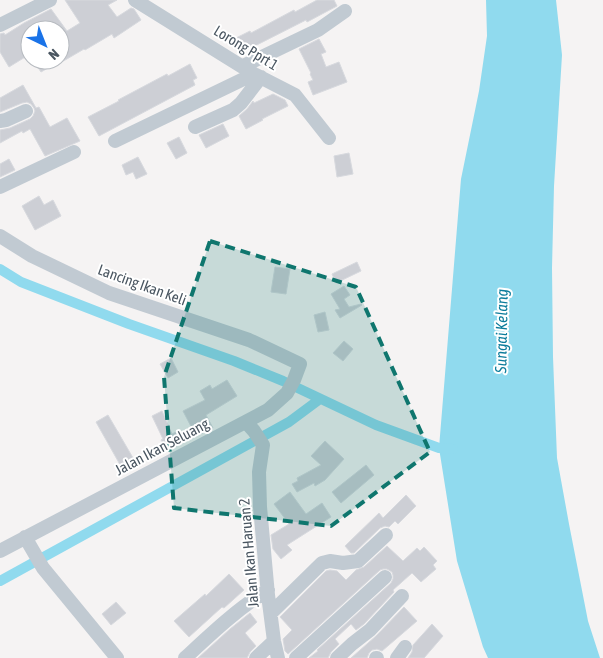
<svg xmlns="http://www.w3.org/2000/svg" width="603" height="658" font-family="'Asap Condensed',sans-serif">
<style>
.water{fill:#90daee}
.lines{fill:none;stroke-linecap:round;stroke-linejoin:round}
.canal{stroke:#90daee;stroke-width:10}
.building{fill:#cdcfd5;stroke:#d7d9de}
.minor{stroke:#c1cad2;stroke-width:14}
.marked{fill:#0f766e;fill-opacity:0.2;stroke:#0f766e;stroke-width:4;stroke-dasharray:10 6;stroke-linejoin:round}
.labels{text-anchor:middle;stroke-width:4;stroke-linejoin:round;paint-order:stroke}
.street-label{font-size:15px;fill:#4a5661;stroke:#fff}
.water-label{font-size:16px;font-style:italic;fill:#0c7c9b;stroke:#fff}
</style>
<rect width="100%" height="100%" fill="#f5f3f3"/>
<path class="water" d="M486 0H556L562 55 554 186 552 268 553 357 557 458 569 524 588 621 600 658H488L483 647 457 561 439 448 461 179 479 91 487 36Z"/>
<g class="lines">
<path class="canal" d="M0 269 21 282 129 324 234 361 283 381 376 425 439 448 453 449
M0 581 289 422 320 399"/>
</g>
<path class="building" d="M65 0H117L108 5 117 17 131 8 134 9 141 20 114 38 112 34 85 50 84 49 60 63V61L41 72 33 60H60V30H30V54L9 67 0 52V34L4 33 5 35 24 23 51 9 67 31 80 23Z
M317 0H334L337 6 307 22 306 20 239 54 232 40 250 31 251 33 294 10 295 12Z
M319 39 326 52 321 54 326 67 339 62 347 82 313 95 308 82 313 80 310 74 311 73 299 49Z
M190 64 197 78 193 80 195 85 99 136 88 117 119 101 118 100 167 74 168 76Z
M23 85 36 108 39 107 50 127 67 118 80 141 45 156 30 129 23 133 22 131 0 143V130L10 128 30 119 33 116 35 111 34 108 31 104 27 102 22 103 0 112V98Z
M273 94 285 100 288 106 262 119 263 120 246 129 239 116 247 109 253 101 254 103Z
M223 124 229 136 206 148 199 135Z
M179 137 187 153 176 159 167 143Z
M349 153 353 174 337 177 334 156Z
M138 157 147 174 136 179 133 172 126 175 122 165Z
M9 159 15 170 0 177V164Z
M39 196 44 205 53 200 61 216 35 230 22 206Z
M357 262 361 271 336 283 332 274Z
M275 267 290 269 286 294 271 292Z
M344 286 350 295 344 299 349 307 361 304 362 305 340 318 335 310 340 309 331 294Z
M325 312 329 330 318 332 314 315Z
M344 341 353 349 343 361 333 353Z
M171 358 178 372 168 378 160 364Z
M227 380 237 396 206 415 213 428 196 436 183 411 205 400 200 391 210 385 212 389Z
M162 411 172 434 176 432 182 443 167 451 161 440 163 439 152 416Z
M108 415 136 463 123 470 96 422Z
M325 441 344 459 325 480 315 486 314 483 297 492 292 484 298 481 297 478 321 465 311 456Z
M366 465 374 475 341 503 332 492Z
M290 492 306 514 322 503 331 517 287 545 292 550 281 559 273 549 271 535 289 524 274 504Z
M406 495 416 506 398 524 395 521 389 527 385 526 380 528 354 553H351L345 546 379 513 383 518Z
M387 546 403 561 417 548 420 551 424 547 437 561 433 565 436 569 421 582 412 573 393 590 394 592 364 624 356 630 351 624 335 639 339 644 331 652 328 658H309L318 651 317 650 391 583 393 579V575L392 572 387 569H383L380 570 288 654 285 651 283 639 292 630 280 617 326 571 330 570 337 571 346 580 356 570 364 567Z
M229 574 244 590 224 608 222 607 189 637 174 621 205 594 206 596Z
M116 602 126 613 111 625 102 614Z
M404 607 417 621 382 651 377 649 372 650 369 653 367 658H351L376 636Z
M250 613 257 622 245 633 256 646 250 652 247 658H198L230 629Z
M432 624 443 636 424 658H408L412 652 413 645Z"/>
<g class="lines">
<path class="minor" d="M135 0 254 74 295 95 329 138
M0 25 50 0
M243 66 318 30 345 11
M0 121 6 120 26 111
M195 127 233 110 241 103 261 77
M115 141 254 74
M0 187 74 152
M0 236 32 256 109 293 249 340 300 364 294 380 287 393 268 410 0 551
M246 422 254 431 263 445 259 472 260 507 268 595 274 641 278 658
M25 537 43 568 117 658
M271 613 322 563 330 561 343 563 358 561 386 535
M185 658C211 634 237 609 268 590
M256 658 274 641
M296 658 385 577
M337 658 352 644 370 630 402 596
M376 658H377
M397 658 405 647"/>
</g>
<path class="marked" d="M210 241 356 287 430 452 331 526 174 508 164 377Z"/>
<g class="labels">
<g class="street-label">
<text transform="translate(246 48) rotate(31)" y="5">Lorong Pprt 1</text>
<text transform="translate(142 285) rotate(20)" y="5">Lancing Ikan Keli</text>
<text transform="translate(162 447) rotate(-28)" y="5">Jalan Ikan Seluang</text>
<text transform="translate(249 553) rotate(-95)" y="5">Jalan Ikan Haruan 2</text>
</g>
<g class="water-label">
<text transform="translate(501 331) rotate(-89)" y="6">Sungai Kelang</text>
</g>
</g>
<g transform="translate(45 45) rotate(137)"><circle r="24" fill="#ffffff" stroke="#b7bbc0"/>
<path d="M0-4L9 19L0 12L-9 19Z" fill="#1a73e8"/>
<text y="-8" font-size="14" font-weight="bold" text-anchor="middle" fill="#4a5661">N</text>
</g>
</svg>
